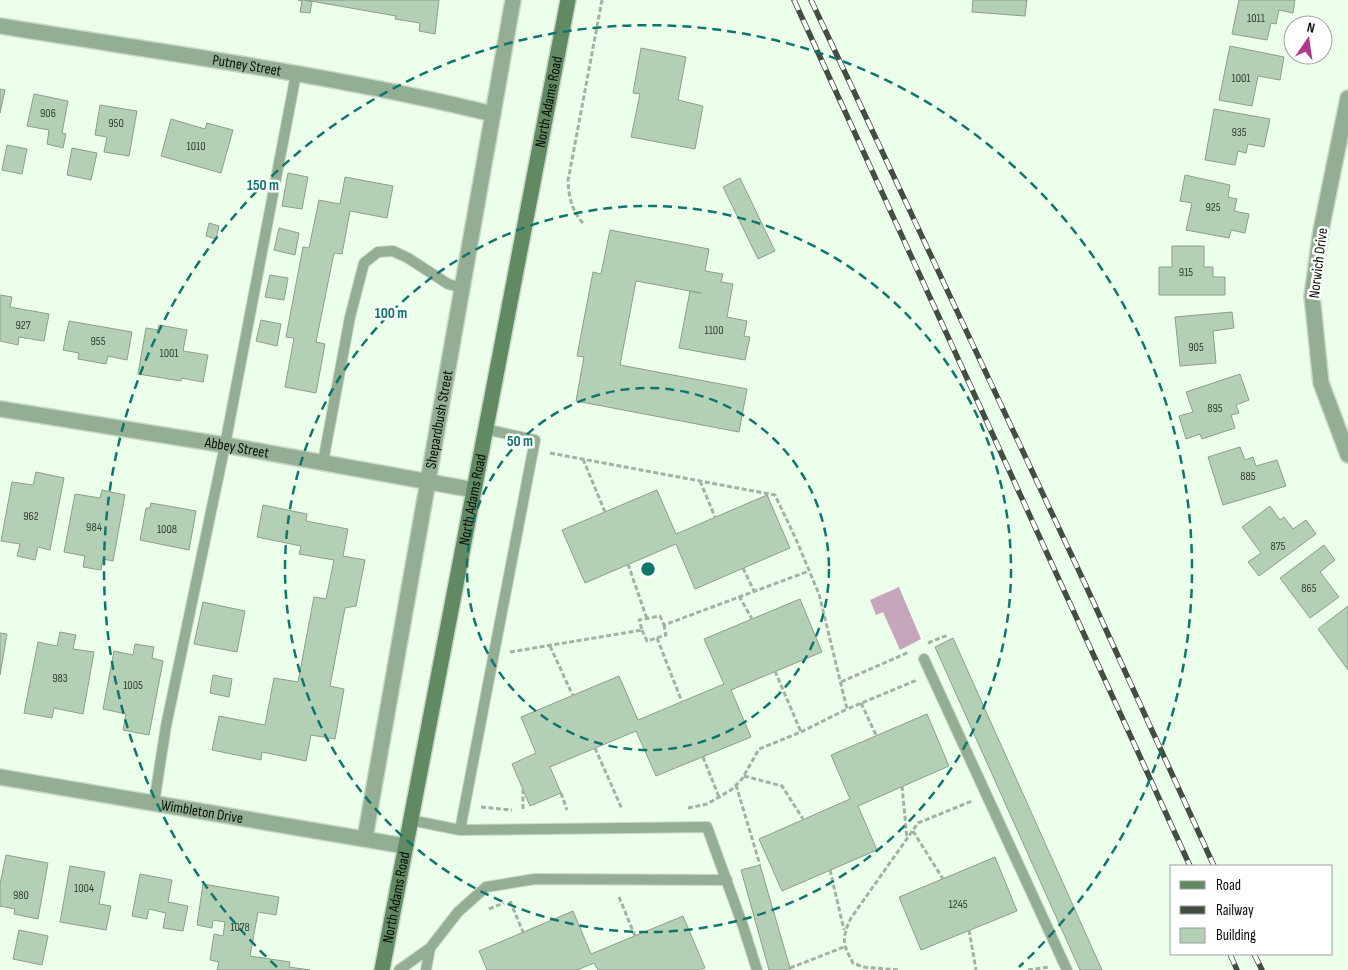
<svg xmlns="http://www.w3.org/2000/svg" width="1348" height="970" font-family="'Sofia Sans Condensed',sans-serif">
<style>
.water{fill:#c7a5bb}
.building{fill:#b4d0b4;stroke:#8c9e8c}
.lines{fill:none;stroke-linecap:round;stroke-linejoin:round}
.lane-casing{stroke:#c7d9c6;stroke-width:12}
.street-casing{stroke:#c7d9c6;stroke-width:18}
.secondary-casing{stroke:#c7d9c6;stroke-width:18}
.path{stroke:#a3b3a3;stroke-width:3;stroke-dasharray:5 2.5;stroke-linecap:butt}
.lane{stroke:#93ae93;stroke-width:10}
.street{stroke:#93ae93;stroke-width:15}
.secondary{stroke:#618962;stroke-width:15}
.rail-casing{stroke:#434d42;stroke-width:5.5}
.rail{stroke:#fff;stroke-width:4;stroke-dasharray:11;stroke-linecap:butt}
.ring{fill:none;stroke:#0f766e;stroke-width:2.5;stroke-dasharray:9 6}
.labels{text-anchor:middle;stroke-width:5;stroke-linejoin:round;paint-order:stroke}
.number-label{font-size:12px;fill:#333f33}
.street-label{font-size:15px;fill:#080f08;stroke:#fff}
.centre{fill:#0f766e;stroke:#fff;stroke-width:2.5}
.ring-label{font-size:15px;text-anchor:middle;font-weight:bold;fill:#0f766e;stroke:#fff;stroke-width:5;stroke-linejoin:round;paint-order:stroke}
</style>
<rect width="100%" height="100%" fill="#ebffea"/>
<path class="water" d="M899 587 921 639 900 650 883 612 876 615 870 600Z"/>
<path class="building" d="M298 0H439L435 34 419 31 420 23 395 19 396 16 305 0 312 2 310 13 300 12 302 1Z
M973 0H1027L1025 16 972 12Z
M1239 0H1295L1293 13 1279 10 1276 24 1271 23 1267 40 1232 34Z
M1230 46 1284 57 1280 80 1258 76 1252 106 1219 100Z
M641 48 686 57 678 100 703 106 695 149 631 137 640 94 633 93Z
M0 89 5 90 0 113Z
M34 94 68 101 62 133 66 134 63 148 47 144 49 130 27 126Z
M100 105 137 111 129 156 104 152 107 137 95 135Z
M1214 109 1270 119 1264 147 1248 144 1246 153 1238 151 1235 165 1205 160Z
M171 119 205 129 207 123 233 130 221 173 161 156Z
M7 145 27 149 22 174 2 170Z
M72 148 97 153 91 180 67 175Z
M288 173 308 177 302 209 282 206Z
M1185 175 1230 185 1228 197 1237 199 1234 211 1249 214 1245 233 1231 230 1229 238 1186 230 1192 203 1180 201Z
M345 177 393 186 387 218 350 211 342 254 334 253 316 342 325 344 316 393 285 387 294 338 286 337 303 247 309 248 319 200 340 204Z
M740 178 775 251 758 259 723 187Z
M209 223 219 226 216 239 206 236Z
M279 228 299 233 295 255 274 250Z
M610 230 709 249 705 271 723 274 721 282 733 284 727 317 747 321 744 336 750 337 745 360 679 348 690 291 701 293 636 281 620 365 747 389 739 432 576 401 584 357 577 356 593 272 601 274Z
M1172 246H1204V267H1213V277H1225V295H1159V267H1172Z
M270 275 288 278 284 300 265 297Z
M0 295 12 297 10 307 49 314 44 341 19 337 18 345 0 341Z
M1232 312 1234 328 1213 331 1216 363 1180 366 1175 317Z
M261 320 281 324 277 346 256 341Z
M69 321 132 332 127 360 108 356 106 364 78 359 79 353 63 350Z
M159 325 187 330 183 351 208 355 203 382 181 378V381L138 374 146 328 158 330Z
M1240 374 1249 400 1236 405 1239 413 1231 415 1235 428 1202 439 1200 434 1186 439 1179 416 1193 412 1186 392Z
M1240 447 1245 460 1253 457 1256 466 1277 460 1286 486 1223 505 1208 457Z
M36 472 64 478 50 550 38 547 35 560 17 556 20 544 1 541 12 482 33 485Z
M102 490 125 495 113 561 103 559 101 570 83 567 85 556 64 552 75 494 100 498Z
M657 490 676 534 767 495 790 548 695 589 676 544 585 583 562 530Z
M151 503 196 511 189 550 140 540 146 508H150Z
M263 505 307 514 306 521 348 529 343 556 365 560 356 606 345 608 330 686 344 689 335 739 311 735 306 761 262 752 261 760 212 750 219 716 265 725 274 678 298 682 314 597 326 599 334 560 299 554 301 546 257 537Z
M1270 506 1280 520 1284 517 1293 529 1306 520 1316 534 1259 576 1248 562 1261 553 1242 527Z
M1324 545 1335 560 1320 572 1339 597 1310 618 1280 578Z
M800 599 822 652 731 690 751 737 656 776 636 731 550 767 561 793 530 806 512 764 536 753 521 717 619 676 638 720 724 684 704 639Z
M203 602 245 611 237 652 194 644Z
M1348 606V670L1318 629Z
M60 632 76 635 73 649 94 652 83 714 54 708 52 718 24 713 38 642 57 646Z
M0 633 7 634 0 675Z
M953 638 1102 970H1080L935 647Z
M135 644 154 647 152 658 163 661 149 735 123 730 126 714 103 709 114 651 133 655Z
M213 675 232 679 229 697 210 693Z
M927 714 949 766 858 806 877 850 782 891 759 839 850 799 831 755Z
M6 855 48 863 38 919 14 914 15 909 0 906V884Z
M995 857 1017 911 921 950 899 897Z
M760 865 790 968V970H769L741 870Z
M70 866 105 872 99 904 111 906 106 930 60 922Z
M140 874 172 880 168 902 188 906 183 931 163 928 166 913 149 909 147 919 132 916Z
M203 884 279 897 276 915 258 912 250 956 290 962 289 967 310 970H217L219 962 210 960 214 934 223 936 225 922 213 920 212 928 197 925Z
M573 911 591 954 683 916 705 968 700 970H598L594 963 577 970H487L479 951Z
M19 930 48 936 42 965 13 959Z"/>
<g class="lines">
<g class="lane-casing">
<path id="lane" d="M323 462 350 317 364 263 378 252 393 251 408 258 448 284 463 288
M924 659 1067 970
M154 803 166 726 225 445 296 74
M410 820 460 830 707 827 743 926 757 970
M460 830 535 440 485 429
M399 970 430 948 458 912 486 887 535 879 727 880
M426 970 430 948"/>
</g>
<g class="street-casing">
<g id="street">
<path id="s1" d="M0 26C164 53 331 74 493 114"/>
<path d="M1348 98 1321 230 1312 296 1321 383 1348 455"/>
<path id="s2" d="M0 409 225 445 474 490"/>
<path id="s3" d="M0 777 405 846"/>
<path id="s4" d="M365 838 513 0"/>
</g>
</g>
<g class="secondary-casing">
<g id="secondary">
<path id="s5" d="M382 970 568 0"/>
</g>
</g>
<path class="path" d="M583 223C572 211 569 198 568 181L602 0
M550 453 775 495 795 537 819 594 847 709 917 680
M583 459 605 512
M700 481 715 517
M628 564 647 619
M743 568 754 591
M739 596 752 619
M642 630 647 641 666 635 664 625
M657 638 682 702
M928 643 948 635
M550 646 573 696
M510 652 642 630 639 620 660 616 664 625 809 571
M775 671 801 732
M841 682 909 652
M861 703 876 735
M595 748 622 809
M703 757 719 797
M744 776 782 786 803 819
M736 785 760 865
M902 786 907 839
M523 789V811
M561 793 567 810
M481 807 512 810
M688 808 707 804 731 790 742 779 759 749 801 732 847 709
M913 831 943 879
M830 870 844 930
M619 897 635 936
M510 901 523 932
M489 909 504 903
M969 930 976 970
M790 968 844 947
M898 970 863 967 853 963C843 945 841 938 851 918L918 823 972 801
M1028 970 1049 967"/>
<use href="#lane" class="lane"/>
<use href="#street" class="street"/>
<use href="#secondary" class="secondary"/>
<g class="rail-casing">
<path id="rail" d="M794 0 1190 866
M811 0 1086 586 1214 866
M1230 954 1237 970
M1254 954 1262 970"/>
</g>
<use href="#rail" class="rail"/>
</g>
<g class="ring">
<circle cx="648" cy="569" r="181"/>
<circle cx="648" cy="569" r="363"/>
<path d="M277 967A544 544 0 1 1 1019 967"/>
</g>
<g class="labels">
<g class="number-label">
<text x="1256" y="22">1011</text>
<text x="1241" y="82">1001</text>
<text x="48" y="117">906</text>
<text x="116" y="127">950</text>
<text x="1239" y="136">935</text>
<text x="196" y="150">1010</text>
<text x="1213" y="211">925</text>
<text x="1186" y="276">915</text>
<text x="23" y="329">927</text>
<text x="714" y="334">1100</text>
<text x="98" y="345">955</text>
<text x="1196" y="351">905</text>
<text x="169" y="357">1001</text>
<text x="1215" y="412">895</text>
<text x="1248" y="480">885</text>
<text x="31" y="520">962</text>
<text x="94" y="531">984</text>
<text x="167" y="533">1008</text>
<text x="1278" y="550">875</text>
<text x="1309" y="592">865</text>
<text x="60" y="682">983</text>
<text x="133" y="689">1005</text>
<text x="84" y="892">1004</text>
<text x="21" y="899">980</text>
<text x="958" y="908">1245</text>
<text x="240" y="931">1078</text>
</g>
<g class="street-label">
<text dy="5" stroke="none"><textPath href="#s1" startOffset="250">Putney Street</textPath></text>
<text dy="5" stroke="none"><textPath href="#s5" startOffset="884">North Adams Road</textPath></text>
<text transform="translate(1318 263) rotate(-83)" y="5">Norwich Drive</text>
<text dy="5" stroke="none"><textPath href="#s4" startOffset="425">Shepardbush Street</textPath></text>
<text dy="5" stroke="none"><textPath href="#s2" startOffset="240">Abbey Street</textPath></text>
<text dy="5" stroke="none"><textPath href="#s5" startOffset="479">North Adams Road</textPath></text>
<text dy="5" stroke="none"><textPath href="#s3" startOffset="205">Wimbleton Drive</textPath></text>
<text dy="5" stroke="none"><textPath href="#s5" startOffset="74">North Adams Road</textPath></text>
</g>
</g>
<circle cx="648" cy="569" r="8" class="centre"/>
<g class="ring-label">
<text x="263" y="190">150 m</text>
<text x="391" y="318">100 m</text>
<text x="520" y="446">50 m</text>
</g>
<rect x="1170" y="865" width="162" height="90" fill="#ffffff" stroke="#9c9f9c"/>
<rect x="1180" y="881" width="25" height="8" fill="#618962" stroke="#9c9f9c"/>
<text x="1216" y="890" font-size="15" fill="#080f08">Road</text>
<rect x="1180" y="906" width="25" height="8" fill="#434d42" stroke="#9c9f9c"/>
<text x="1216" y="915" font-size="15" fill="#080f08">Railway</text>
<rect x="1180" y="928" width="25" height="15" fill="#b4d0b4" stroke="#9c9f9c"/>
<text x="1216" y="940" font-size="15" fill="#080f08">Building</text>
<g transform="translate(1308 40) rotate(13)"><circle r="24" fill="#ffffff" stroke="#9c9f9c"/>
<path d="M0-4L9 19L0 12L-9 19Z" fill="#ae388e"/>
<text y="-8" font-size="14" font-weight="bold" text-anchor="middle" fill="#080f08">N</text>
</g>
</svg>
